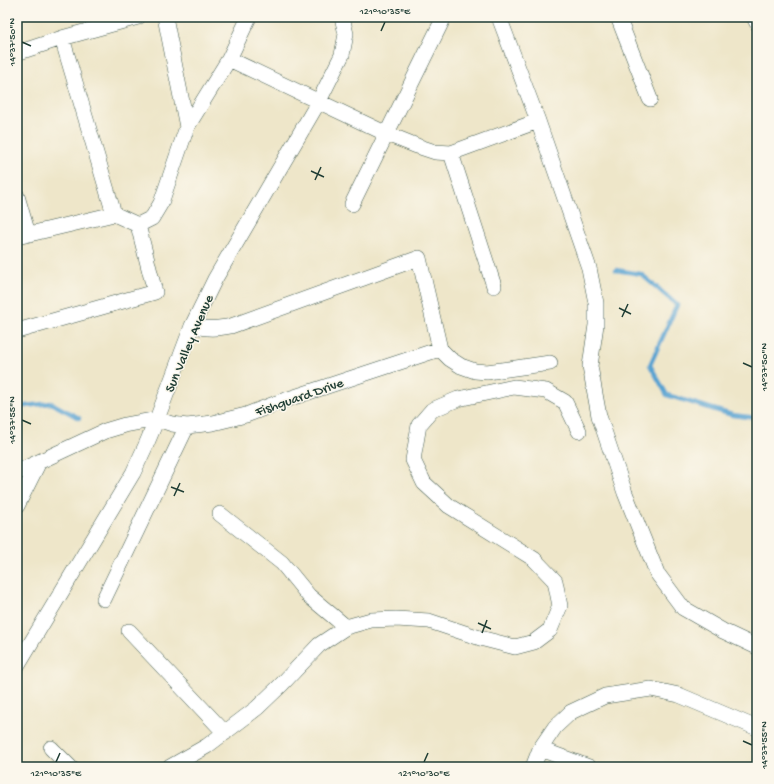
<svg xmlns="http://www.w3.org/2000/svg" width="774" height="784" font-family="'Gochi Hand',sans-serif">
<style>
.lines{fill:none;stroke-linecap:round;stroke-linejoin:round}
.stream{stroke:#59a3d1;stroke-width:4.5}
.minor-casing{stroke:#3e564a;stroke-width:16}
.minor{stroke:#fff;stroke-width:15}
.ticks{fill:none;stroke:#1f3d34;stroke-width:1.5}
.labels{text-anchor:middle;stroke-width:3;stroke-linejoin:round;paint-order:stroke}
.street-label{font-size:14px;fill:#1f3d34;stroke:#fbf7ec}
.neatline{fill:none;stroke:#1f3d34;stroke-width:1.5}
.ticks-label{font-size:10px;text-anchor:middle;fill:#1f3d34}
</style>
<rect width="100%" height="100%" fill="#fbf7ec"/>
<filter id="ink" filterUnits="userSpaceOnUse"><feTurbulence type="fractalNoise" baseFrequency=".025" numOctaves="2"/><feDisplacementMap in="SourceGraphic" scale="8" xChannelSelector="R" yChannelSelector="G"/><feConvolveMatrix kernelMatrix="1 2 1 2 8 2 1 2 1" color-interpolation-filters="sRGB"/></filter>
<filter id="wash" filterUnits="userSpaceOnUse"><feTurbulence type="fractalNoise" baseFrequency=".012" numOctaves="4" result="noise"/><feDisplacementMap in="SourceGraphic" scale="16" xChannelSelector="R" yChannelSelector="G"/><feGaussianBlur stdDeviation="0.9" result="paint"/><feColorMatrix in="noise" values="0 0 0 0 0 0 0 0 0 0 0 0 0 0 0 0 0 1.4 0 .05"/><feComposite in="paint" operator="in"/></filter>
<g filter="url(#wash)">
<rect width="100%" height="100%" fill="#eee6c9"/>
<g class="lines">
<path class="stream" d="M616 270 641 274 677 305 650 365 667 395 732 415 757 418
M17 407 51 403 79 418"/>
</g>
</g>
<g filter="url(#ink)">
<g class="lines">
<g class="minor-casing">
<path id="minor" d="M165 17 187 127
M499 17 538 121 589 268 596 303V325L590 366 599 416 625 493 657 573 683 608 723 631 757 647
M618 17 650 99
M754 17 757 23
M17 53 62 38 138 17
M229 59 387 134 417 146 435 152 451 153 538 121
M451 153 494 286
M17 196 28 234
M352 204 444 17
M138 225 152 218 161 203 187 127 229 59 249 17
M17 237 114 214
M192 326C208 329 216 329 231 326L419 258 440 349 450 359 461 366 475 371 487 372 550 363
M17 331 155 292 138 225 114 214 62 38
M17 472 105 431 125 425 157 419 172 424 187 426 213 423 246 415 282 401 440 349
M17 506 39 462
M220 514 282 563 309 596 346 627
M104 599 187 426
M129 631 225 733
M17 666 133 473 146 445 157 419 192 326 215 279 319 101 342 55 346 34 342 17
M51 748 70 767
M540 749 589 767
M170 767 207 746 257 708 281 685 319 645 346 627 371 620 396 619 429 621 480 638 515 647 534 642 550 630 560 606 555 581 534 559 449 506 424 483 413 460 419 425 432 410 458 399 514 387 546 391 565 402 579 431
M533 767 540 749 555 727 571 712 605 696 651 689 679 695 757 728"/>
</g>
<use href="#minor" class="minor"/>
</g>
</g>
<path class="ticks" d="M381 31 385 22M22 42 31 46M311 171 324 177M315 180 321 167M619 308 631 314M622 317 628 304M743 363 752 367M22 420 31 424M171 487 184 492M174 496 180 483M478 623 491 629M482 633 487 620M743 741 752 745M56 762 60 753M424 762 428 753"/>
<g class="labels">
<g class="street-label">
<text transform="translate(188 343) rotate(-67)" y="5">Sun Valley Avenue</text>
<text transform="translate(299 396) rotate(-19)" y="5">Fishguard Drive</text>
</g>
</g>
<rect width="774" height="784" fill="none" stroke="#fbf7ec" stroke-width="44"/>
<rect x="22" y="22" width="730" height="740" class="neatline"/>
<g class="ticks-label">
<text x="385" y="14">121°10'35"E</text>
<text transform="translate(11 42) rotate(-90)" y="4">14°37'50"N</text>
<text transform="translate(763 367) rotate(-90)" y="4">14°37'50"N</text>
<text transform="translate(11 420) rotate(-90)" y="4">14°37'55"N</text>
<text transform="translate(763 745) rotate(-90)" y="4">14°37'55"N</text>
<text x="56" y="776">121°10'35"E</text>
<text x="424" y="776">121°10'30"E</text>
</g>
</svg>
